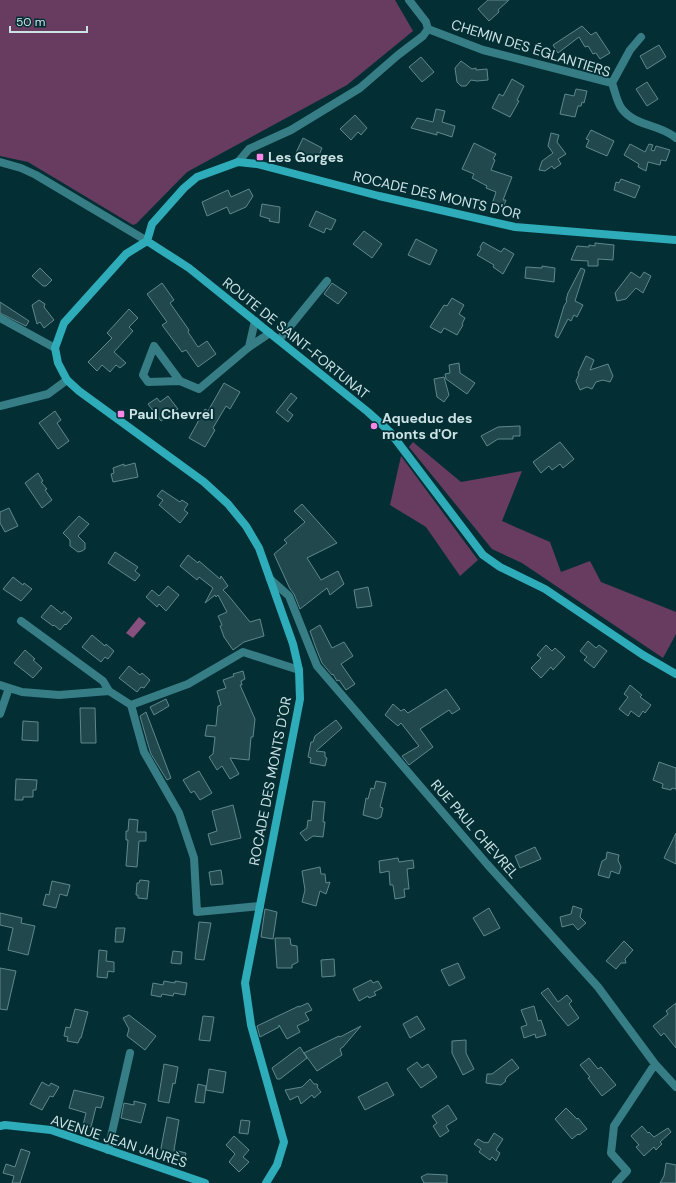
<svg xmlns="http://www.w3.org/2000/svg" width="676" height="1183" font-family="'DM Sans',sans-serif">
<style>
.green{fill:#673c60}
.water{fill:#87507e}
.building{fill:#20484d;stroke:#5f888d}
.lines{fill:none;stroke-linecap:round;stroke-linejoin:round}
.street{stroke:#377d85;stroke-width:8}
.secondary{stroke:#2eacb9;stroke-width:8}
.poi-dot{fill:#fa87e8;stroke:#032f34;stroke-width:1.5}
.labels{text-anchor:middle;stroke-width:3.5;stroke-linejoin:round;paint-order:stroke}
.street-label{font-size:14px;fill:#cce2e4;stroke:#032f34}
.poi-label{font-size:14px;font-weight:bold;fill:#cce2e4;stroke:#032f34;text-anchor:start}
</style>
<rect width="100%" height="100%" fill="#032f34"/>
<path class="green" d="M0 0H395L413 31 347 85 187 172 136 224 133 225 28 162 0 156Z
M413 442 461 482 522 471 502 521 550 542 561 572 590 561 601 582 676 612V634L663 658 522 563 492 549 409 447Z
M401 456 478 560 460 576 426 527 390 505Z"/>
<path class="water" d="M139 617 146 623 133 638 126 633Z"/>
<path class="building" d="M488 0H509L498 10 499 12 489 21 478 9Z
M582 26 591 35 596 32 610 53 600 59 596 53 593 54 588 46 585 47 579 37 558 53 553 45Z
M659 45 666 57 647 69 640 56Z
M421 57 434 72 422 82 409 67Z
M461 61 472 69 476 68V70L487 69 488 80 477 81 471 80 466 86H461L457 82 455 68Z
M512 79 524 86 517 100 519 101 510 117 492 108 499 94 503 96Z
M647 82 658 99 647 106 636 89Z
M576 89 587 91 584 103 582 102 581 106H578L575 117 560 114 565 94 574 96Z
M436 109 445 111 442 122 455 126 452 137 437 132V135L411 128 417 118 433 122Z
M355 115 367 128 361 135 358 132 351 140 340 129Z
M591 130 614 141 607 156 586 147 589 140 586 139Z
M551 133 559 135 557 142 566 154 558 159 561 164 554 169 552 166 545 171 539 170 542 161 553 153 548 146Z
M303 138 322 148 317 160 305 155 302 161 294 157Z
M474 143 496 154 493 159 495 160 491 170 512 177 503 200H506L503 208 492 204 496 192 486 188 487 186 472 178 474 174 462 169Z
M630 144 645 152 649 144 653 145 651 150 654 151 656 146 670 150 666 161 661 160 660 165 648 162 646 171 638 167 639 164 624 155Z
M621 179 640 186 635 198 614 190 616 182 619 183Z
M249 189 253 196 246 207 230 214 227 207 207 216 202 202 228 190 231 197Z
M262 204 280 207 279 223 269 221 270 219 260 216Z
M316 211 336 220 331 230 326 228 324 233 309 226Z
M364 231 382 244 372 258 353 244Z
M416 239 437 250 430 265 408 255Z
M483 242 501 252 504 248 514 254 503 274 493 267 494 265 477 255 481 249 480 247Z
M595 243 614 245 613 260 598 259V266H588V261L571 260 577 246 589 247V245L595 246Z
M542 266 555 268 554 282 525 278 526 267 542 268Z
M40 268 52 280 46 286H43L32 276Z
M581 268 585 270 575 301 583 305 577 317 574 315 571 321 568 319 558 338 555 336 564 306 567 301 566 300 568 293Z
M631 272 640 278 644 272 651 276 643 293 636 288 626 299 617 301 615 293Z
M162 283 174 300 170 303 189 330 188 332 198 347 207 341 216 354 198 367 186 350 182 352 162 325 167 322 147 294Z
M332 283 347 293 338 304 324 294Z
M452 298 464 305 459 314 465 318 462 324 463 325 457 335 444 328 441 333 430 327 444 305 447 306Z
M39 300 45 304 44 307 54 320 44 328 40 322 37 324 32 305Z
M0 302 29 321 26 326 0 313Z
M129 309 138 318 129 327 133 331 114 352 126 363 120 368 116 365 110 372 102 365 97 371 88 362 112 338 107 333Z
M586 356 594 360 590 370 608 364 613 376 610 382 603 380 596 382 592 389 587 387 580 390 576 381 579 374 578 373Z
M459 363 460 373 475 383 467 394 446 379 445 374 450 373 449 365Z
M444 377 449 395 444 402 437 397 434 379Z
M224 383 240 392 230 409 226 406 213 428 215 430 205 447 189 438 205 409 208 411Z
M291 393 297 398 287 410 293 415 288 422 276 412Z
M168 396 178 409 161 421 148 404 157 398 160 402Z
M55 411 61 420 57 423 69 441 58 449 39 423Z
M520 426V436H513V439H498L487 446 481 436 498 427Z
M560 442 574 459 563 468 560 464 552 470 549 466 541 473 533 462Z
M135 463 138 477 113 482 111 474 114 473 113 468 124 464V466Z
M38 473 43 481 41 482 47 489 45 490 52 500 42 508 25 483Z
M162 490 180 502 182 500 188 504 184 510 188 513 180 523 159 505 163 500 157 496Z
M302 504 337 543 307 558 321 580 338 571 344 584 330 595 327 588 300 609 294 594 290 589 274 554 287 543 284 540 305 522 294 511Z
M9 508 18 526 5 532 0 523V512Z
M79 516 89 524 78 536 85 543V549L82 551 78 552 70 546V540L63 533Z
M115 552 138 567 135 571 140 575 135 581 108 563Z
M188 555 198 563 199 561 220 579 221 576 228 586 223 590 228 595 250 622 260 619 264 636 244 642 233 650 224 637 220 626 222 625 218 616 227 612 218 595 216 597 215 595 205 603 213 588 199 577 197 580 180 566Z
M13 577 23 585 24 583 32 589 21 601 3 589Z
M168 586 179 595 166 611 159 604 157 607 146 597 152 590 159 596Z
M368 587 372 606 357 608 354 590Z
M51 605 62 614 64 611 72 618 66 625 65 624 60 630 54 625 53 626 41 617Z
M320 625 332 648 344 642 353 656 341 664 355 684 346 690 339 680 337 681 333 674 332 675 322 663 316 648 310 631Z
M92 635 105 646 106 644 114 651 108 659 105 657 101 662 82 647Z
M588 641 596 648 599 645 607 651 594 668 584 660 587 657 580 651Z
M546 645 552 651 555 648 565 657 553 670 551 667 541 678 531 668 541 658 537 655Z
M25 650 35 659 33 660 42 668 33 678 14 663Z
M129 666 140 675 142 673 150 680 144 688 141 687 137 692 119 678Z
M243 671 245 679 241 681 242 685H240L255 719 253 737H251L249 760 230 758 239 774 230 779 222 766 217 770 209 757 213 754 215 737 205 736 207 725 216 726 218 706 221 705 217 691 226 688 223 680 234 676 233 674Z
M630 685 642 695 640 697 651 705 645 713 643 711 639 717 631 711 628 716 619 709 628 697 624 694Z
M446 689 460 709 452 714 449 710 420 729 433 747 409 765 402 756 419 746 401 723 398 726 385 715 393 704 401 711 404 709 408 713Z
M166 699 169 706 154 715 150 707Z
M80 708H95L96 743H81Z
M146 712 171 778 167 780 151 754 147 741 140 716Z
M336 720 342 728 316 751 325 752V757L327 758 325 766 310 763 311 758 308 757 311 742H313L315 736Z
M23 721 38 722V741L22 740Z
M659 762 676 768V789L672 788 671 790 662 788 663 784 653 780Z
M199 771 212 793 200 800 194 791 191 793 183 780Z
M16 779 37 780 36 790H33V797H23V800H15Z
M376 781 386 783 380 807 383 808 381 817 377 819 363 815 366 798 368 799 371 788 374 789Z
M313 801 325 802 323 822H325L323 837 313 836 306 841 300 833 307 828 308 820 311 821Z
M233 805 241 838 211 845 208 834 217 831 212 811Z
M129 819 138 820 137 832H146V841H139L137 867 126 866 128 840H126V831H128Z
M676 833V864L664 858Z
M535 847 541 859 520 868 515 856Z
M607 852 619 855 618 860 621 867 619 874 611 871 609 878 598 875 602 861 606 859Z
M398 858 399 862 413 860 414 868 407 869 409 889H404L405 897 395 899 393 885H390L389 871 380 873 379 861Z
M320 867 321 874H325L326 883 330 882 326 894 320 891 316 906 302 902 305 890 302 871Z
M221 870 223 884 211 885 209 872Z
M140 880 149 881 147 899 138 898V895H136L137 883H139Z
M52 881 70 885 67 896 60 894 56 908 43 905 46 894 49 895Z
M573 906 582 909 580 917 586 923 578 930 573 924 562 927 560 917 571 914Z
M489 908 500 928 484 936 473 918Z
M265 909 277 912 273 939 261 937Z
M0 913 22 918 21 923 35 926 28 955 8 950 13 928 0 925Z
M199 922 211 923 204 960 195 959Z
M116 928H125L123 942H115Z
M275 938H290L291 945 297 946 298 962 292 965V968H277Z
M624 941 633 950 625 959 626 963H621L616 969 606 961Z
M99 950 107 951 106 961 114 962V972L108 971 107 978 97 977Z
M173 951 182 952 181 964 171 963Z
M334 959 335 976 322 977 321 960Z
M458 963 465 978 449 986 441 970Z
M0 968 16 971 7 1010 0 1009Z
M371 980 373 983 378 981 382 988 374 992 376 995 369 998 368 996 359 1001 353 989Z
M164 981 175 983V981L187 983 185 995 174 993 173 996 162 994 161 997 151 995 153 983 163 985Z
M548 988 558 1002 567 995 572 1001 569 1004 579 1018 568 1026 541 993Z
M308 1003 312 1010 305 1013 309 1020 297 1026 300 1032 287 1039 279 1025V1027L260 1037 257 1026 299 1006V1007Z
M676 1003V1048L664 1033 661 1036 653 1026 668 1014 666 1011Z
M534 1006 538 1021 541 1020 546 1035 536 1038 535 1034 524 1038 521 1027 527 1025 521 1010Z
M75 1009 88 1012 81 1038H80L78 1043 67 1041 68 1037 64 1036 66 1027 70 1028Z
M129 1015 156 1036 145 1050 127 1036 129 1029 123 1018Z
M203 1016 214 1017 210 1041 199 1040Z
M417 1016 425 1029 410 1038 403 1024Z
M361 1026 343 1047 340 1049 342 1055 317 1071 304 1053 339 1036 340 1037Z
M466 1040V1053L474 1069 463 1075 452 1053V1041Z
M300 1047 307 1058 280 1079H277L272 1068Z
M589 1058 598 1069 601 1067 616 1085 602 1096 588 1078 590 1077 580 1065Z
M512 1059 519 1068 508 1076 505 1080 506 1081 501 1085 486 1083 487 1074H492Z
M417 1062 422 1068 428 1064 437 1077 421 1088 407 1069Z
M164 1064 178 1067 175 1084 173 1083 169 1103 158 1101Z
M209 1069 226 1072 223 1093 206 1090Z
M310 1079 314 1084H317L318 1086 317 1087 321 1092 314 1098 312 1095 301 1104 298 1096 290 1100 285 1090 302 1087Z
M42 1082 49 1086 51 1083 59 1087 53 1097 50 1096 42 1110 30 1104Z
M387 1082 394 1095 365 1110 358 1097Z
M198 1084 206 1086 204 1103 195 1102Z
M74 1090 104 1097 101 1108 96 1107 91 1127 83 1125 86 1113 69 1108Z
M134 1101 146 1104 141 1123 121 1118 124 1103 134 1105Z
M448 1105 457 1119 446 1126 449 1131 440 1137 433 1126 437 1123 432 1116Z
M566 1108 577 1119 578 1118 587 1129 579 1135 578 1134 572 1139 555 1119Z
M167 1117 179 1120 174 1150 186 1153 184 1162 163 1155 161 1148Z
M241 1120 250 1121 248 1134 239 1133Z
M642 1126 648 1133 649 1132 654 1137 668 1128 671 1132 660 1142 662 1144 656 1150 654 1147 644 1156 636 1147 639 1145 631 1136Z
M494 1133 503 1139 496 1150 500 1153 496 1161 492 1157 490 1160 479 1152 481 1149 474 1144 478 1139 485 1143 486 1142 488 1143Z
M234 1136 249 1150 243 1157 249 1162 239 1172 229 1162 235 1154 226 1145Z
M21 1149 30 1152 20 1183H12L14 1176 3 1173 6 1164 15 1167Z
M666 1163 676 1165V1183H660L664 1176Z
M427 1174 447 1175V1183H424L421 1177Z"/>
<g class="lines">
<path class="street" d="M428 29 483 50 612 83C615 91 617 103 622 109 636 127 660 124 676 138
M612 83 630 50 641 37
M0 162 21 168 36 175 147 241
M238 162 249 149 291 130 360 88 398 55 423 36 428 29 426 22 409 0
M0 318 55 348
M279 340 327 281
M249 347 255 321
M180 381 148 382 143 375 154 346 180 381 199 389 249 347 270 333
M0 406 48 394 67 380
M270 579 289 596 317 666 487 864 598 987 655 1064 676 1087
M21 621 103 681 109 691
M0 685 22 692 59 695 109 691 131 705 144 752 179 813 194 858 197 912 260 906
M131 705 188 684 243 652 299 670
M0 714 9 688
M108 1150 130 1053
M616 1183 627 1171 611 1153 614 1126 655 1064"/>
<path class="secondary" d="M147 241 189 268 368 412 390 432 483 555 500 567 545 589 643 655 676 674
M0 1126 5 1125 51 1130 205 1183
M266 1183 277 1165 284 1142 251 1025 245 983 300 699 299 670 293 644 259 548 246 526 228 504 204 482 79 391 67 380 58 363 55 348 64 323 126 254 147 241 152 224 184 188 197 177 238 162 257 164 379 196 515 227 676 240"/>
</g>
<g class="poi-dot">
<rect x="256" y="153" width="8" height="8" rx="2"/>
<rect x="117" y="410" width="8" height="8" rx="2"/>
<circle cx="374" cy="426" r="4"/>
</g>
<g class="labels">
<g class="street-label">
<text transform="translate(531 48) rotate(17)" y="5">CHEMIN DES ÉGLANTIERS</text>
<text transform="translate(437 195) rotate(13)" y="5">ROCADE DES MONTS D'OR</text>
<text transform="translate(296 338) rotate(39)" y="5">ROUTE DE SAINT-FORTUNAT</text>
<text transform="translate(270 781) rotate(-79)" y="5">ROCADE DES MONTS D'OR</text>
<text transform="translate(475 829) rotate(49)" y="5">RUE PAUL CHEVREL</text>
<text transform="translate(119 1141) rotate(18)" y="5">AVENUE JEAN JAURÈS</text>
</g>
<g class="poi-label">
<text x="268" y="162">Les Gorges</text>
<text x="129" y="419">Paul Chevrel</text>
<text x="382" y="423">Aqueduc des<tspan x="382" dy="16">monts d'Or</tspan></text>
</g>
</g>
<path d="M10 26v6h77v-6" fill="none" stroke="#cce2e4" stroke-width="2"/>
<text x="16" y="26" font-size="12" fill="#cce2e4" stroke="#032f34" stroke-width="3" paint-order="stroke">50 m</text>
</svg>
